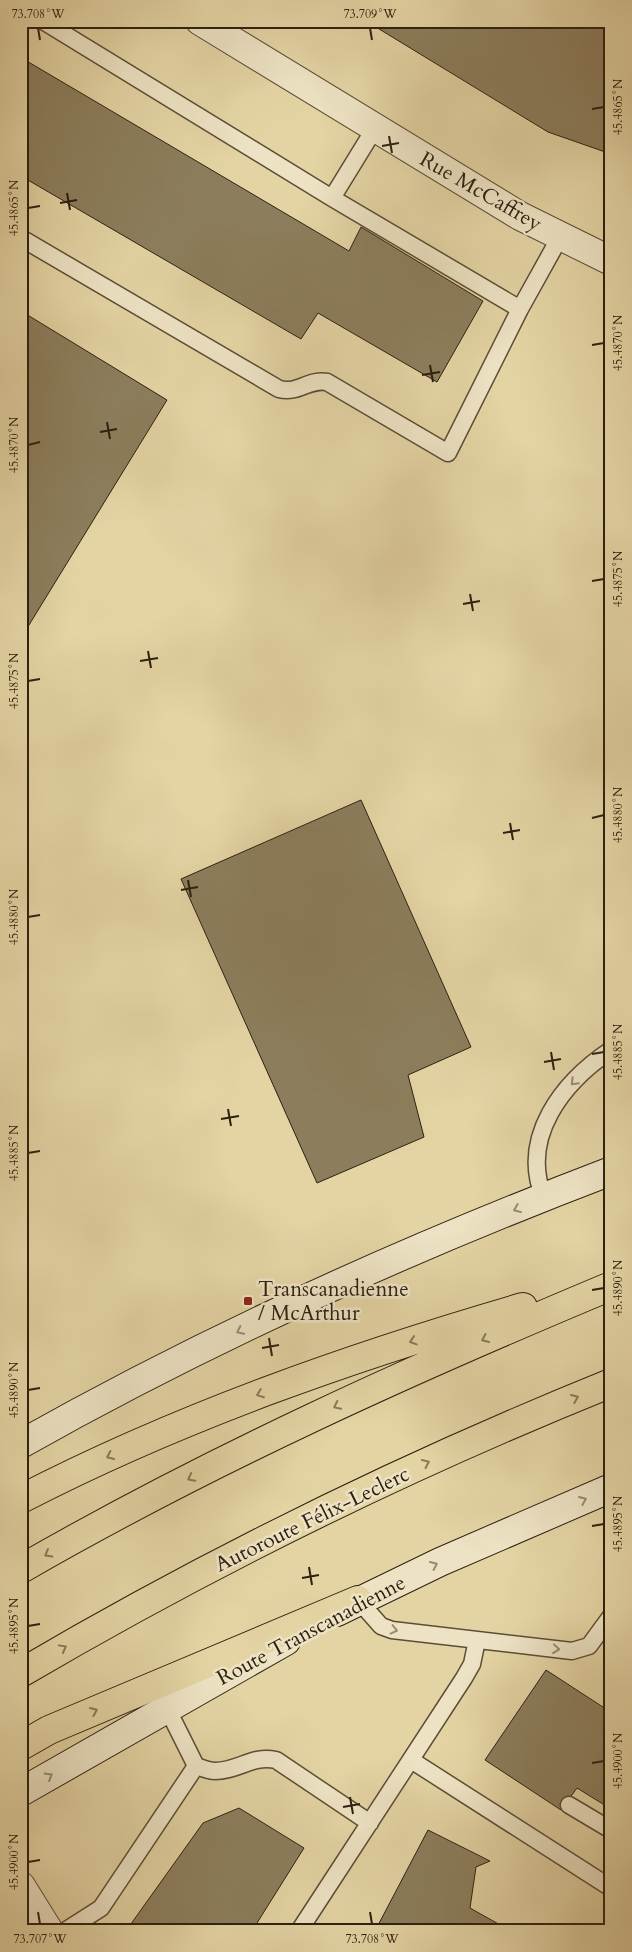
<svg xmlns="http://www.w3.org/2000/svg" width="632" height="1952" font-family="Cardo,serif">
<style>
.building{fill:#8c7e5d;stroke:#2d2010}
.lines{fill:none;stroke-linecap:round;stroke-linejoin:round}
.lane-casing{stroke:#5b4d35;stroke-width:19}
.street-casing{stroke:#5b4d35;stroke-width:30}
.secondary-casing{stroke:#2d2010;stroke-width:30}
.highway-casing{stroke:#2d2010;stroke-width:30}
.lane{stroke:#ede3c4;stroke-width:16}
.street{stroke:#ede3c4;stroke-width:28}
.secondary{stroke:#ede3c4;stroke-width:28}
.highway{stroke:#e4d4a4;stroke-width:28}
.oneway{stroke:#978b73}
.oneway2{stroke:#887a5a}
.ticks{fill:none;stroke:#2d2010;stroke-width:2}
.poi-dot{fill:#8f2418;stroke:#ede3c4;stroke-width:2}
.labels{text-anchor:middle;stroke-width:5;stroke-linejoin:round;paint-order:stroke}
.street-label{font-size:21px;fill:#2d2010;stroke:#ede3c4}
.poi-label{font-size:21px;fill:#2d2010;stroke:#ede3c4;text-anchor:start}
.neatline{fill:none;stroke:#2d2010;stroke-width:2}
.ticks-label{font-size:12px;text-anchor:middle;fill:#2d2010}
</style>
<rect width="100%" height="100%" fill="#e4d4a4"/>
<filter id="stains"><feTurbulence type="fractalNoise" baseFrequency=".004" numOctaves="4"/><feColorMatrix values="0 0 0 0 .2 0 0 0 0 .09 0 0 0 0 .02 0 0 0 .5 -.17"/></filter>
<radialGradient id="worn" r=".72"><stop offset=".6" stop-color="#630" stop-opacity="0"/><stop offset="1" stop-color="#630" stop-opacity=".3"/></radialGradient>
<path class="building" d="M366 21H611V154L548 132Z
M25 60 349 251 361 227 483 301 437 382 318 313 301 339 21 176V66Z
M21 311 167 400 21 638Z
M361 800 471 1047 408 1075 424 1137 317 1183 181 879Z
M546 1670 606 1709 611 1701V1809L577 1788 561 1810 485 1760Z
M239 1808 304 1848 252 1931H129L128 1928 203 1823Z
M428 1830 490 1861 476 1867 470 1908 511 1931H375Z"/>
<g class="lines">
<g class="lane-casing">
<path id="lane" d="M43 21 332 198 520 309 560 237
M332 198 375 128
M21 238 279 389C299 394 307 379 327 382L448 453 520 309
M544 1198C519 1137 563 1082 611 1050
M358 1600 381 1626 392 1630 572 1651 589 1646 611 1616
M411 1760 611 1888
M196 1766C202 1768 209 1771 215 1771 239 1771 251 1755 276 1760L370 1823
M569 1805 611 1830
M65 1931 101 1908 196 1766 167 1708
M299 1931 464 1678 472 1664 477 1640"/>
</g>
<g class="street-casing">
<path id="street" d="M200 21 520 216 611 261
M21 1886 49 1931"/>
</g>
<g class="secondary-casing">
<path id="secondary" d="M21 1444C209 1338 409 1248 611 1171
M337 1612 440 1562 611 1488
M21 1792 286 1641"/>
</g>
<g class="highway-casing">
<path id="highway" d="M21 1499C180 1417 351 1357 523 1307
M21 1569C210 1460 410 1370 611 1286
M21 1673C210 1562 408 1465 611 1383
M21 1746 49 1730 358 1600"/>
</g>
<use href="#lane" class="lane"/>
<use href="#street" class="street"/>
<use href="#secondary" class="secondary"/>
<use href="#highway" class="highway"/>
</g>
<defs><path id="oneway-chevron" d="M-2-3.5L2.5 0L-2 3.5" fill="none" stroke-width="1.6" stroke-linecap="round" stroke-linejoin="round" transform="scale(1.25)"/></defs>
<g class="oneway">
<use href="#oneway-chevron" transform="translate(574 1082) rotate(134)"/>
<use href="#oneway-chevron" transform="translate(517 1209) rotate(158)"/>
<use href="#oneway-chevron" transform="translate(240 1331) rotate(154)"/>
<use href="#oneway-chevron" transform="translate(583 1500) rotate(-23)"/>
<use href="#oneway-chevron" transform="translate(434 1565) rotate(-25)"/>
<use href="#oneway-chevron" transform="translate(394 1630) rotate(13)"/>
<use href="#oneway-chevron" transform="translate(556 1649) rotate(6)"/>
<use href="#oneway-chevron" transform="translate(49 1776) rotate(-31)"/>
</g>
<g class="oneway2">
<use href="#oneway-chevron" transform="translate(485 1339) rotate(156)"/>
<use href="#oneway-chevron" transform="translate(413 1341) rotate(162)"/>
<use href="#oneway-chevron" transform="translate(260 1394) rotate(159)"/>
<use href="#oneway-chevron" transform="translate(575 1398) rotate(-23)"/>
<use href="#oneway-chevron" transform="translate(337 1406) rotate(154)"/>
<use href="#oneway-chevron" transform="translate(110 1456) rotate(155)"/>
<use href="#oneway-chevron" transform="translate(426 1463) rotate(-25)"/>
<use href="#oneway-chevron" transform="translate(191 1478) rotate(152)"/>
<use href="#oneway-chevron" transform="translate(48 1554) rotate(150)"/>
<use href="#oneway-chevron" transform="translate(63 1648) rotate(-29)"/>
<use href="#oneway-chevron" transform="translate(94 1711) rotate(-23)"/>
</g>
<path class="ticks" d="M38 28 40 40M370 28 372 40M592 109 604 107M389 136 392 153M382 146 399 143M67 193 70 210M60 203 77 200M28 208 40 206M592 345 604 343M430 365 433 382M422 375 440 372M107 422 110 439M100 432 117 429M28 445 40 442M592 581 604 579M470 594 473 611M463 604 480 601M148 651 151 668M140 661 158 658M28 681 40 679M592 818 604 815M510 823 513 840M503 833 520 830M188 880 191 897M181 890 198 887M28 917 40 915M551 1052 554 1070M592 1054 604 1052M544 1062 561 1059M228 1109 231 1126M221 1119 239 1116M28 1153 40 1151M592 1290 604 1288M269 1338 272 1356M262 1348 279 1345M28 1390 40 1388M592 1526 604 1524M309 1567 312 1585M302 1578 319 1575M28 1626 40 1624M592 1763 604 1761M350 1797 353 1814M343 1807 360 1804M28 1862 40 1860M38 1912 40 1924M370 1912 372 1924"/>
<rect class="poi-dot" x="243" y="1296" width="10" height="10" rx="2.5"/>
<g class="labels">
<g class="street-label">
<text transform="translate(481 191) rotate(30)" y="7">Rue McCaffrey</text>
<text transform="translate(312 1519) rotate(-26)" y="7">Autoroute Félix-Leclerc</text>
<text transform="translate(311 1630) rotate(-28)" y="7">Route Transcanadienne</text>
</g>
<g class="poi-label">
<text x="258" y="1296">Transcanadienne<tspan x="258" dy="24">/ McArthur</tspan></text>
</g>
</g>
<rect width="632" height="1952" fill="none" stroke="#e4d4a4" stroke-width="55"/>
<rect x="28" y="28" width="576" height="1896" class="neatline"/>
<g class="ticks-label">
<text x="38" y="18">73.708°W</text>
<text x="370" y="18">73.709°W</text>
<text transform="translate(618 107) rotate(-90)" y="4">45.4865°N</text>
<text transform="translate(14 208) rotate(-90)" y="4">45.4865°N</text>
<text transform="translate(618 343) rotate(-90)" y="4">45.4870°N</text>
<text transform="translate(14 445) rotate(-90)" y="4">45.4870°N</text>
<text transform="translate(618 579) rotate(-90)" y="4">45.4875°N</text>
<text transform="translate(14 681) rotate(-90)" y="4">45.4875°N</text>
<text transform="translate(618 815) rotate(-90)" y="4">45.4880°N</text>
<text transform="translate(14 917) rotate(-90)" y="4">45.4880°N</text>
<text transform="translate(618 1052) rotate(-90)" y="4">45.4885°N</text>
<text transform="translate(14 1153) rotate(-90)" y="4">45.4885°N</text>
<text transform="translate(618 1288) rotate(-90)" y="4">45.4890°N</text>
<text transform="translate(14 1390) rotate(-90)" y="4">45.4890°N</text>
<text transform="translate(618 1524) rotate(-90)" y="4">45.4895°N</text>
<text transform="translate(14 1626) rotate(-90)" y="4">45.4895°N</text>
<text transform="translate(618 1761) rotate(-90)" y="4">45.4900°N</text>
<text transform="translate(14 1862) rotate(-90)" y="4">45.4900°N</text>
<text x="40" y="1943">73.707°W</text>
<text x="372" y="1943">73.708°W</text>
</g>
<rect width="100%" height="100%" filter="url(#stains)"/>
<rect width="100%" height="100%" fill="url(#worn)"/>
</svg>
